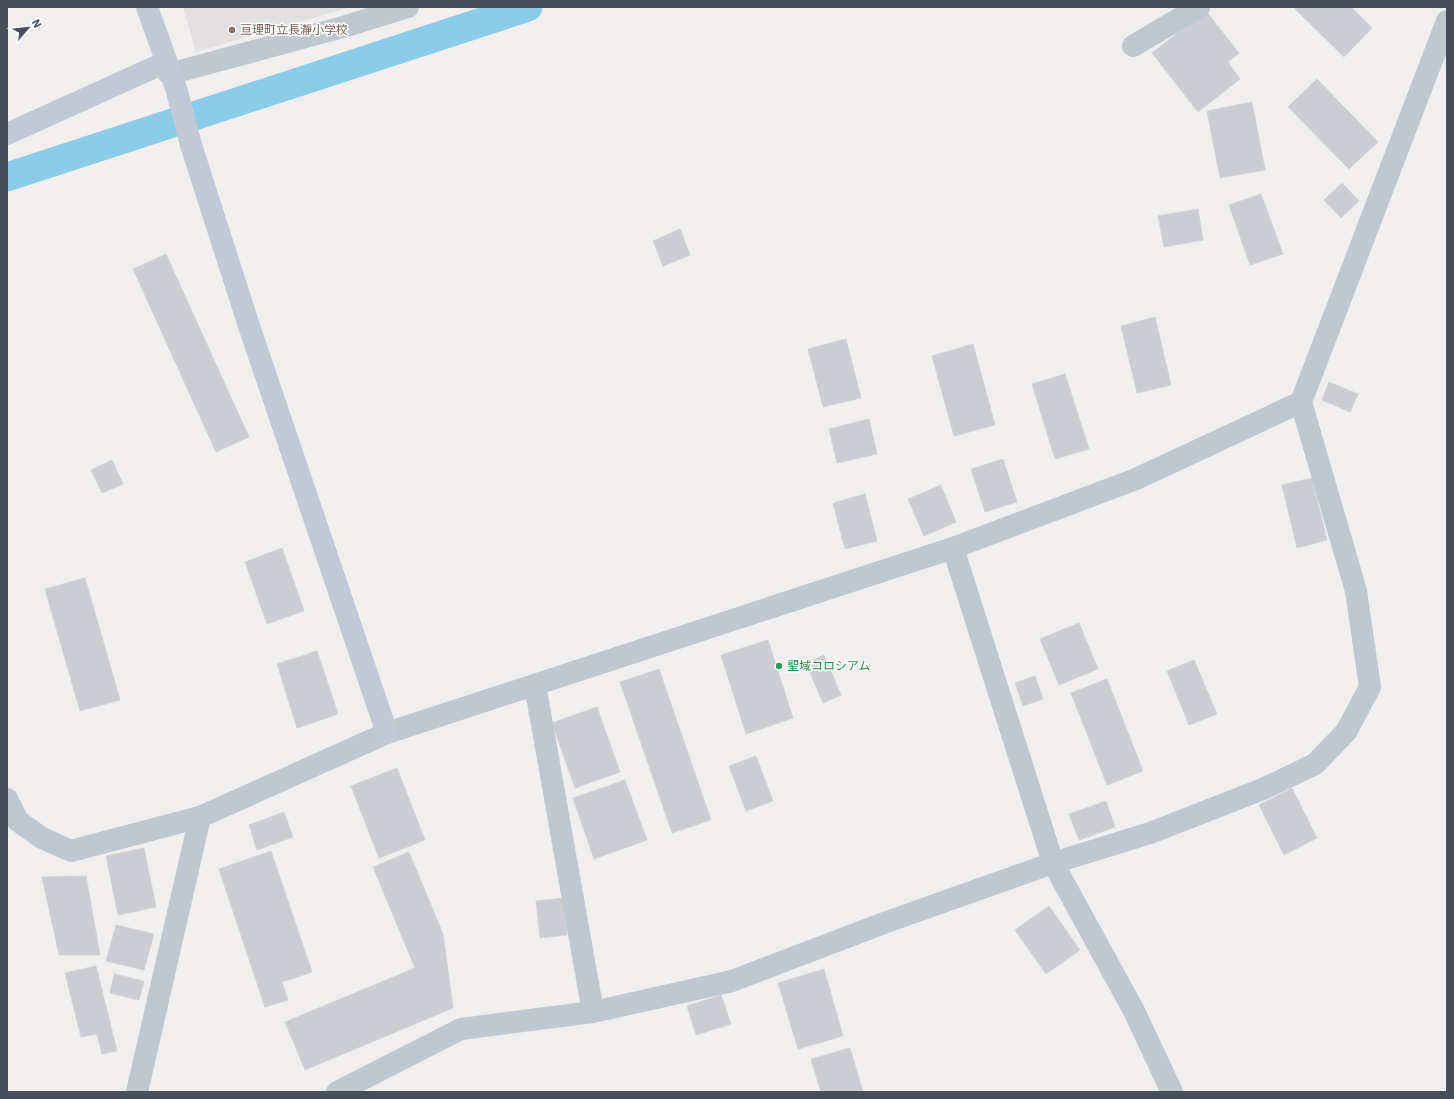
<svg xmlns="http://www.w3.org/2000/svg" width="1454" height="1099" font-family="'IBM Plex Sans','Noto Sans JP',sans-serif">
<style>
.education{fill:#e2e0e0}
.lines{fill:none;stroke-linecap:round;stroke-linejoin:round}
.canal{stroke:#8dcce8;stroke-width:29}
.building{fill:#cbcdd3;stroke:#d2d4d9}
.street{stroke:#bfc7d0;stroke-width:22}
.secondary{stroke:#c2c9d6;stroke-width:22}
.education-dot{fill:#8d6e63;stroke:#fff;stroke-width:1.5}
.leisure-dot{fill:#2e9e5b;stroke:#fff;stroke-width:1.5}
.labels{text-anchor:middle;stroke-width:3;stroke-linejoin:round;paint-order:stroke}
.education-label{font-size:12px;fill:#785e54;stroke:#fff;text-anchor:start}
.leisure-label{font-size:12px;fill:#27864d;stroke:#fff;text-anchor:start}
</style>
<rect width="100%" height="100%" fill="#f1eeee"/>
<path class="education" d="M183 7H351L196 52Z"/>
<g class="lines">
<path class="canal" d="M7 177 528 7"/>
</g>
<path class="building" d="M1297 7H1351L1372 28 1344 57 1295 9Z
M1206 11 1239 53 1228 62 1240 79 1198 112 1152 53Z
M1317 79 1378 142 1349 169 1288 107Z
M1252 102 1265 170 1220 178 1207 111Z
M1342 183 1359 201 1341 218 1324 200Z
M1261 194 1283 254 1250 265 1229 205Z
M1198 209 1203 240 1164 247 1158 216Z
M680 229 690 255 663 266 653 241Z
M166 254 249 437 216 452 133 269Z
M1155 317 1171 385 1137 393 1121 326Z
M846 339 861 398 823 407 808 349Z
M973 344 995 425 954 436 932 356Z
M1065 374 1089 449 1055 459 1032 384Z
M1329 382 1358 394 1350 412 1322 400Z
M869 419 877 454 837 463 829 429Z
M1003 459 1017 502 985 512 971 469Z
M112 460 123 484 102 493 91 470Z
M1312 478 1327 540 1297 548 1282 485Z
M941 485 956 522 924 536 908 499Z
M865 494 877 541 845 549 833 503Z
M282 548 304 611 267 624 245 562Z
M85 578 120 700 80 711 45 589Z
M1079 623 1098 669 1059 685 1040 639Z
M768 640 793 718 746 734 721 655Z
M317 651 338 714 297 728 277 664Z
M824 655 841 695 823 703 806 663Z
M1194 660 1217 714 1189 725 1167 671Z
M659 669 711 820 672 833 620 682Z
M1035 676 1043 699 1023 706 1015 683Z
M1107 679 1143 771 1107 785 1071 693Z
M597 707 620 772 575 788 552 723Z
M756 756 773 801 746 811 729 766Z
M397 768 425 840 379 858 351 786Z
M625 780 647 840 594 859 573 798Z
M1292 788 1317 838 1284 855 1259 805Z
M1106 801 1115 827 1079 840 1069 814Z
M284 812 293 837 257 850 249 825Z
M144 848 156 907 118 915 106 856Z
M271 851 312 972 282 982 288 1000 265 1007 219 869Z
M409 852 443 934 453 1008 305 1070 285 1022 415 968 373 867Z
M86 876 100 955H59L42 877Z
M564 898 567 935 540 938 536 901Z
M1049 906 1080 950 1046 974 1015 930Z
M116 925 154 934 144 970 106 961Z
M96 966 117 1051 102 1054 97 1034 81 1037 65 973Z
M824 969 843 1036 798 1049 778 983Z
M114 974 144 981 139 1000 110 993Z
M721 995 731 1024 696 1035 687 1006Z
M850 1048 863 1092H821L811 1059Z"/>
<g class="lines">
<path class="street" d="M1133 46 1199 7
M169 74 343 27 408 7
M953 548 1053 863 1134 1011 1172 1092
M535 685 593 1012
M7 799 18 821 42 838 71 851 200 817
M137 1092 200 817 387 733 953 548 1136 479 1301 402 1447 21
M337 1092 461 1029 593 1012 732 981 884 923 1053 863 1150 833 1263 789 1315 764 1346 732 1370 687 1356 591 1301 402"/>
<path class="secondary" d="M147 7 176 88 191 145 249 326 387 733
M7 134 166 62"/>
</g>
<circle class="education-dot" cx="232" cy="30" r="4"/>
<circle class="leisure-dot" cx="779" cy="666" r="4"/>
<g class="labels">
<g class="education-label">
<text x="240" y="34">亘理町立長瀞小学校</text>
</g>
<g class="leisure-label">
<text x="787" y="670">聖域コロシアム</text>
</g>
</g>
<rect width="1454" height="1099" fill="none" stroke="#474f5b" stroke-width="16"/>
<g transform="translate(28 28) rotate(62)" stroke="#ffffff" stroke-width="3" paint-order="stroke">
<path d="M0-3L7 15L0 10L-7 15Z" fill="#474f5b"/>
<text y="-6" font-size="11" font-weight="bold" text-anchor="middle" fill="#474f5b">N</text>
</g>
</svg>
